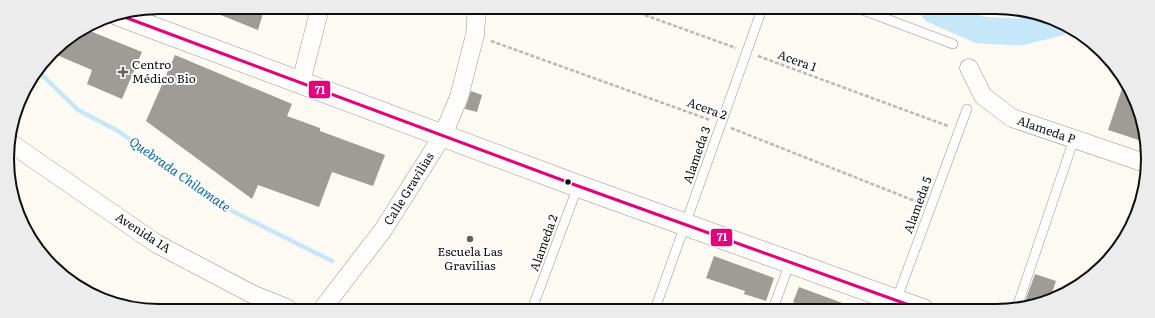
<svg xmlns="http://www.w3.org/2000/svg" width="1155" height="318" font-family="Literata,serif">
<style>
.lines{fill:none;stroke-linecap:round;stroke-linejoin:round}
.stream{stroke:#c6e7f8;stroke-width:4.5}
.river{stroke:#c6e7f8;stroke-width:27}
.building{fill:#9f9c98}
.service-casing{stroke:#959491;stroke-width:10}
.minor-casing{stroke:#959491;stroke-width:19}
.tertiary-casing{stroke:#959491;stroke-width:23}
.path{stroke:#b8b8b6;stroke-width:2.5;stroke-dasharray:4 2;stroke-linecap:butt}
.service{stroke:#fffefd;stroke-width:9}
.minor{stroke:#fffefd;stroke-width:18}
.tertiary{stroke:#fffefd;stroke-width:22}
.bus-1-casing{stroke:#fff;stroke-width:6}
.bus-1{stroke:#e5007d;stroke-width:3}
.poi-dot{fill:#61615e;stroke:#fff;stroke-width:1.5}
.bus-dot{fill:#0e0e0e;stroke:#fff;stroke-width:1.5}
.labels{text-anchor:middle;stroke-width:4;stroke-linejoin:round;paint-order:stroke}
.street-label{font-size:12px;fill:#0e0e0e;stroke:#fff}
.poi-label{font-size:12px;fill:#0e0e0e;stroke:#fff;text-anchor:start}
.water-label{font-size:13px;font-style:italic;fill:#0d67ab;stroke:#fff}
.rim{fill:none;stroke:#0e0e0e;stroke-width:2}
.line-badge{stroke:#fff;stroke-width:1.5}
.badge-label{font-size:11px;text-anchor:middle;font-weight:bold;fill:#fff}
</style>
<rect width="100%" height="100%" fill="#fcfaf2"/>
<g class="lines">
<path class="stream" d="M38 71 78 110 118 131 234 212 332 261"/>
<path class="river" d="M934 10 980 30 1020 32 1057 23"/>
</g>
<path class="building" d="M201 7H265L258 30Z
M85 29 142 52 122 99 87 84 92 70 52 53 59 45Z
M175 55 292 104 287 116 320 128V131L385 155 373 186 332 172 319 207 258 185 252 199 146 121Z
M1125 80 1145 129V142L1108 130Z
M471 91 482 95 477 112 465 109Z
M714 256 774 278 766 301 744 294 745 291 706 278Z
M1035 274 1056 281 1050 299 1023 307Z
M799 287 856 308 855 309H809L793 302Z"/>
<g class="lines">
<g class="service-casing">
<path id="service" d="M860 9 953 44
M896 301 967 109
M532 309 578 186
M655 309 762 9
M773 309 790 262
M1016 310 1074 139"/>
</g>
<g class="minor-casing">
<path id="minor" d="M969 68 983 96 1012 118 1145 163
M301 82 320 8
M9 142 157 244 252 294 287 308
M323 308 383 230 443 135 459 97 475 35 477 8"/>
</g>
<g class="tertiary-casing">
<path id="tertiary" d="M119 15 578 186 923 310"/>
</g>
<path class="path" d="M628 9 736 48
M491 41 710 120
M758 56 948 126
M731 128 920 203"/>
<use href="#service" class="service"/>
<use href="#minor" class="minor"/>
<use href="#tertiary" class="tertiary"/>
<g class="bus-1-casing">
<path id="bus-1" d="M119 15 578 186 923 310"/>
</g>
<use href="#bus-1" class="bus-1"/>
</g>
<g class="poi-dot">
<path d="M121 66h4v4h4v4h-4v4h-4v-4h-4v-4h4z"/>
<circle cx="470" cy="239" r="4"/>
</g>
<circle class="bus-dot" cx="568" cy="182" r="3.5"/>
<g class="labels">
<g class="street-label">
<text transform="translate(797 61) rotate(20)" y="4">Acera 1</text>
<text transform="translate(707 109) rotate(20)" y="4">Acera 2</text>
<text transform="translate(1046 130) rotate(19)" y="4">Alameda P</text>
<text transform="translate(697 155) rotate(-71)" y="4">Alameda 3</text>
<text transform="translate(409 189) rotate(-58)" y="4">Calle Gravilias</text>
<text transform="translate(918 205) rotate(-70)" y="4">Alameda 5</text>
<text transform="translate(143 233) rotate(33)" y="4">Avenida 1A</text>
<text transform="translate(544 243) rotate(-70)" y="4">Alameda 2</text>
</g>
<g class="poi-label">
<text x="132" y="69">Centro<tspan x="132" dy="14">Médico Bio</tspan></text>
<text x="470" y="256" text-anchor="middle">Escuela Las<tspan x="470" dy="14">Gravilias</tspan></text>
</g>
<g class="water-label">
<text transform="translate(180 174) rotate(35)" y="5">Quebrada Chilamate</text>
</g>
</g>
<path d="M0 0H1155V318H0ZM159 14H996A145 145 0 0 1 1141 159V159A145 145 0 0 1 996 304H159A145 145 0 0 1 14 159V159A145 145 0 0 1 159 14Z" fill="#ececec" fill-rule="evenodd"/>
<path class="rim" d="M159 14H996A145 145 0 0 1 1141 159V159A145 145 0 0 1 996 304H159A145 145 0 0 1 14 159V159A145 145 0 0 1 159 14Z"/>
<g class="line-badge">
<rect x="308" y="80" width="23" height="19" rx="4" fill="#e5007d"/>
<rect x="710" y="228" width="23" height="19" rx="4" fill="#e5007d"/>
</g>
<g class="badge-label">
<text x="320" y="94">71</text>
<text x="722" y="241">71</text>
</g>
</svg>
